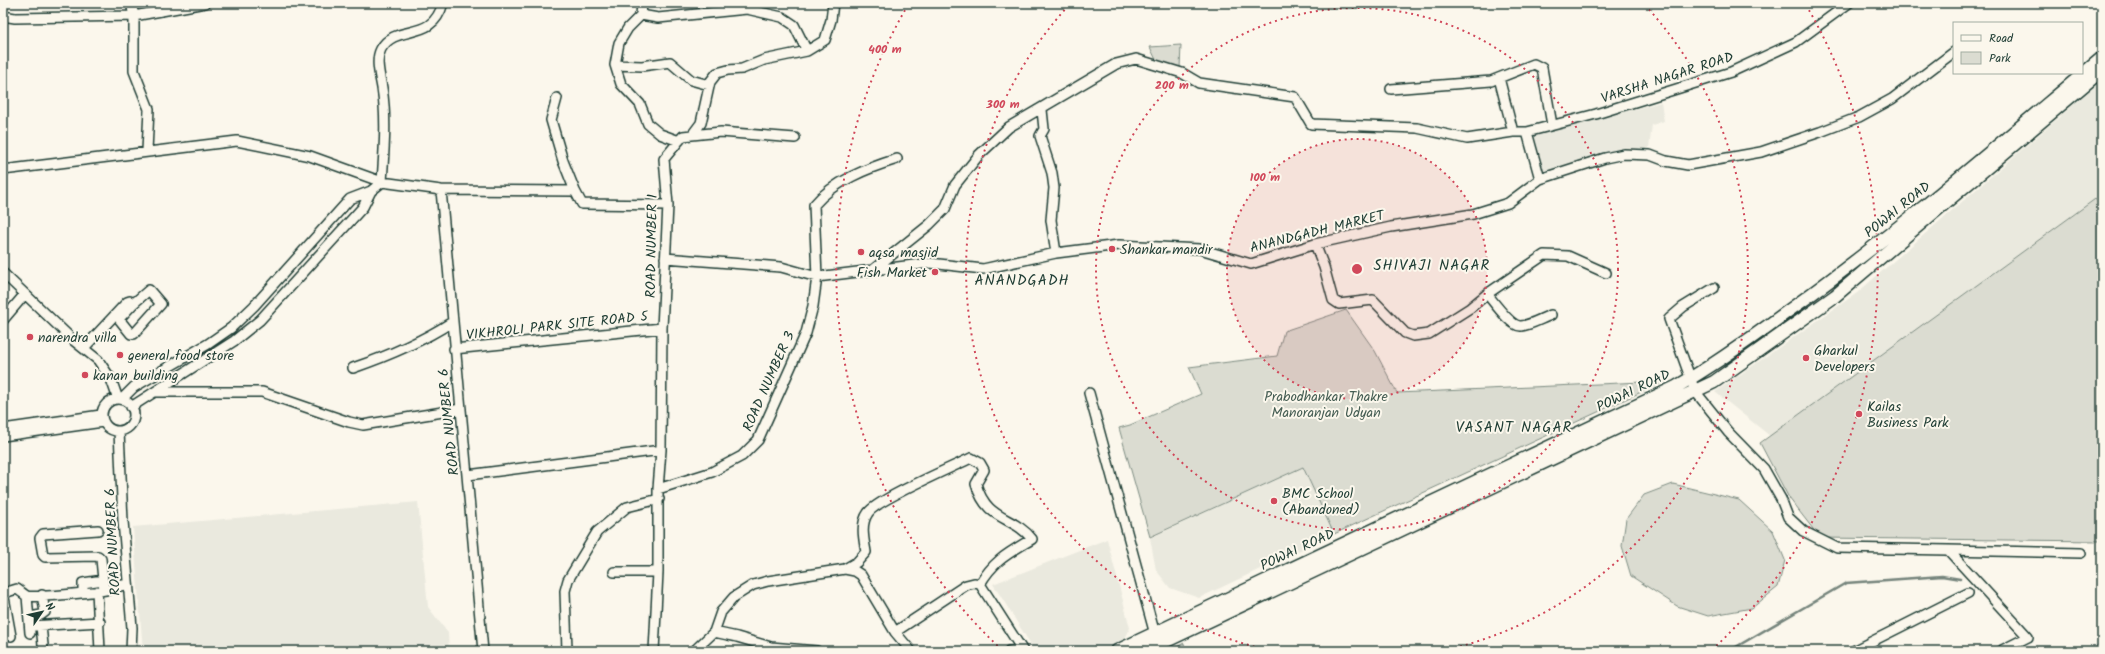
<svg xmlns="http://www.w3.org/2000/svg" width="2105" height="654" font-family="Kalam,sans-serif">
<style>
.built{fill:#eae9de}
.green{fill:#dbdcd1;stroke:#7d8c82}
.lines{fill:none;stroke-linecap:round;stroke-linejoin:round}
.stream{stroke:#74847b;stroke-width:2.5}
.minor-casing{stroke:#1f3d34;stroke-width:12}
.major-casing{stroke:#1f3d34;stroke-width:15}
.minor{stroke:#fbf7ec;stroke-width:9}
.major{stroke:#fbf7ec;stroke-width:12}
.ring{fill:none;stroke:#d1495b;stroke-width:2;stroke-dasharray:2 4}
.poi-dot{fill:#d1495b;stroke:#fbf7ec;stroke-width:1.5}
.labels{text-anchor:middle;stroke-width:4;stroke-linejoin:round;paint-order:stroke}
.street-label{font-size:14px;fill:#1f3d34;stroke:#fbf7ec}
.poi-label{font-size:14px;fill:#1f3d34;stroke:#fbf7ec;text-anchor:start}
.park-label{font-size:14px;fill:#455d53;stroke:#fbf7ec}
.neighbourhood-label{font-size:15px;letter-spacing:1px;fill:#1f3d34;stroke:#fbf7ec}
.centre{fill:#d1495b;stroke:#fbf7ec;stroke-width:2}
.ring-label{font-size:12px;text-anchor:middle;font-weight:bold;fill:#d1495b;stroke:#fbf7ec;stroke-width:4;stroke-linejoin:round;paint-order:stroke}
</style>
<rect width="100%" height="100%" fill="#fbf7ec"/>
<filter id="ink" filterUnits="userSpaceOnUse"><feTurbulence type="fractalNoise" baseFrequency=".025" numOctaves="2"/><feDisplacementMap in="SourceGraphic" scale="8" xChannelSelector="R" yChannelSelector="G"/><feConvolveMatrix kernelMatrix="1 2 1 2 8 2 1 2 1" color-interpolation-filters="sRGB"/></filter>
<g filter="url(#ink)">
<path class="built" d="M2102 80V197L1775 440 1715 392 1857 293Z
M1661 102 1664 121 1652 125 1649 148 1614 151 1541 173 1532 136Z
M1303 467 1334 534 1199 598 1170 588 1156 570 1150 538Z
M418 502 428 607 448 633 449 651H143L133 527Z
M1107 539 1130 628 1124 641 1103 651H1035L993 584Z"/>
<path class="green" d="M1181 45 1180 68 1157 62 1150 47Z
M2102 194V541L1820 538 1789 498 1760 443Z
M1346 310 1375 351 1397 393 1665 381 1334 534 1303 467 1150 537 1119 428 1130 425 1201 394 1189 367 1277 356 1284 331Z
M1673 484 1739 500 1773 531 1785 560 1778 587 1752 608 1708 616 1677 606 1631 576 1622 546 1626 519 1644 495Z
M1184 643 1185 651H1169Z"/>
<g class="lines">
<path class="stream" d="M1729 651 1846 583 1942 576 1960 579"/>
<g class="minor-casing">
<path id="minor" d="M131 3 134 16V71L149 109 147 151
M642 3 641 15 628 28 619 43 615 65 621 84 640 104 648 124 660 134 679 141
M641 15 658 18 747 9 782 17 794 25 807 51
M3 16 15 18 134 16 205 3
M615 65 642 66 670 62 691 80 709 85
M1499 78 1513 132
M1391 89 1491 81 1534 64 1542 68 1552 125
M557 98 551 120 563 161 575 191
M1042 110 1044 129 1040 136 1052 173 1054 188 1051 220 1056 253
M692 135 721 132 795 138
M3 170 237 141 310 156 382 182 441 190 575 191 582 204 668 205
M1540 179 1527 132 1596 114 1731 72 1796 42 1849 3
M441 190 483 651
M1315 244 1324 267 1333 300 1339 304 1373 300 1405 333 1413 336 1429 334 1470 308 1487 294 1544 255 1568 256 1606 273
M665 258 781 267 817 277 930 263 983 269 1056 253 1119 245 1200 249 1251 264 1315 244 1391 227 1473 214 1508 203 1540 179 1605 158 1624 154 1650 155 1666 161 1688 165 1761 152 1820 132 1859 117 1892 99 1954 52
M874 269 929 225 945 209 955 185 979 155 1009 127 1116 64 1136 59 1182 73 1199 83 1295 97 1311 124 1417 128 1467 139 1513 132H1527
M3 273 73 340 98 360 111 379 118 399
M1714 288 1683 307 1669 319 1695 391 1728 432 1764 469 1781 499 1788 517 1803 531 1837 548 1948 550 2028 637 2000 651
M1487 294C1493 301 1511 327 1521 326 1531 325 1542 318 1551 315
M3 320 25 294
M84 348 127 302 130 301 134 303 149 290 161 304 134 334H131L119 319 134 303
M454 349 662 328
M353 368C388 356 421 342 452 322
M155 392H262L349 422 363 425 461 409
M1089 393 1156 638
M123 398 134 387 208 344 231 328 254 306 350 199 371 191 382 182C384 151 387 119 382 88 380 76 375 60 381 49 396 22 432 44 443 3
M102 415a16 16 0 1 1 32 0a16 16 0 1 1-32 0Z
M131 407 234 341 260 320 363 207 371 191
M3 429 101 415
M119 431 123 521 132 628 131 651
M3 436 103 422
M468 475 661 450
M658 489 712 472 742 456 758 440 806 333 813 306 817 277 814 205C834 181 868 168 897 159
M98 530 43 534 40 538 43 555 45 557 98 556 101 559 104 590
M1948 550 2081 553
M845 569 857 562 866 552C864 540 860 524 868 513 876 500 953 467 971 458L980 463 984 470 976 484C987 522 1013 515 1032 539 1009 553 994 560 980 584
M614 572H658
M97 591 100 651
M83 592V583L103 580
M27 596 30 633
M30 617 41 615 45 612 42 595
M31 626 100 622
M41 626 43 645
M714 632 737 637 771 647 817 651
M895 632 966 585 974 583 980 584 1023 651
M11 636 4 597 7 592 17 589C20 591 25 595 27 596 35 598 100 592 111 589 119 588 119 585 128 584
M567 651 565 591 568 580 597 532 627 507 659 499
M654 651 658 572V489L661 450 662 328 668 205 664 159 683 136 692 135 701 123 710 82 717 73 728 70 742 69 764 60 807 51 825 40 831 20 833 3
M694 651 714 632 721 612 734 597 753 585 768 581 845 569 855 571 861 575 895 632 911 651
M1009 651 1021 649
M1853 651 1968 593"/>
</g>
<g class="major-casing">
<path id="major" d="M1117 651 1676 387C1714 365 1749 340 1784 314 1895 235 1998 145 2102 58
M1145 651 1714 382 1835 296 2102 70"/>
</g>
<use href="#minor" class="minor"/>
<use href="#major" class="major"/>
</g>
</g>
<circle cx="1357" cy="269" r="130" fill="#d1495b" fill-opacity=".12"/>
<g class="ring">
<circle cx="1357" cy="269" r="130"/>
<circle cx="1357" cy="269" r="261"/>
<path d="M1272 651A391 391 0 0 1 1069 5M1645 5A391 391 0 0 1 1442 651"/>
<path d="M1002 650A521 521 0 0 1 908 5M1806 5A521 521 0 0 1 1712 650"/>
</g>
<g class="poi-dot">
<circle cx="1112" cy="249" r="4"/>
<circle cx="861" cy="252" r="4"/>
<circle cx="935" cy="272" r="4"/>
<circle cx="30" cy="337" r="4"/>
<circle cx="120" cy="355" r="4"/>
<circle cx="1806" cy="358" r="4"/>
<circle cx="85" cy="375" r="4"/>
<circle cx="1859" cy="414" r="4"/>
<circle cx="1274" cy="501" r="4"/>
</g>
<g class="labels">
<g class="street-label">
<text transform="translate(1667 77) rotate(-18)" y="5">VARSHA NAGAR ROAD</text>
<text transform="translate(1897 209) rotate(-39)" y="5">POWAI ROAD</text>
<text transform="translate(1317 231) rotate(-14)" y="5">ANANDGADH MARKET</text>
<text transform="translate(651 246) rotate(-89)" y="5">ROAD NUMBER 1</text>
<text transform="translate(557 325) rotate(-6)" y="5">VIKHROLI PARK SITE ROAD 5</text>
<text transform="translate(768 381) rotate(-66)" y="5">ROAD NUMBER 3</text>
<text transform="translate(1633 390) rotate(-26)" y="5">POWAI ROAD</text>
<text transform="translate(448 422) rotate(-96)" y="5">ROAD NUMBER 6</text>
<text transform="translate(112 542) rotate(-93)" y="5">ROAD NUMBER 6</text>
<text transform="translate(1297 549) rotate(-25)" y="5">POWAI ROAD</text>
</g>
<g class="poi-label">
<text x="1120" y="254">Shankar mandir</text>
<text x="869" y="257">aqsa masjid</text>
<text x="927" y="277" text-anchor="end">Fish Market</text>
<text x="38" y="342">narendra villa</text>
<text x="1814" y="355">Gharkul<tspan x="1814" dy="16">Developers</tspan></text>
<text x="128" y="360">general food store</text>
<text x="93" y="380">kanan building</text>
<text x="1867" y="411">Kailas<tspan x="1867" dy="16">Business Park</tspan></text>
<text x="1282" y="498">BMC School<tspan x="1282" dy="16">(Abandoned)</tspan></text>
</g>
<g class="park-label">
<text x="1326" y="401">Prabodhankar Thakre<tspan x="1326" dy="16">Manoranjan Udyan</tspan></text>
</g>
<g class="neighbourhood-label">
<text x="1432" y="270">SHIVAJI NAGAR</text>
<text x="1022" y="285">ANANDGADH</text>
<text x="1514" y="432">VASANT NAGAR</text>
</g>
</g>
<circle cx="1357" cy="269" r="6" class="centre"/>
<g class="ring-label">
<text x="885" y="53">400 m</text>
<text x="1172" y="89">200 m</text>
<text x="1003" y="108">300 m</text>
<text x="1265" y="181">100 m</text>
</g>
<rect width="2105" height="654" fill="none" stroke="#fbf7ec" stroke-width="16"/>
<rect x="8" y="8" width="2089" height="638" fill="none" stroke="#1f3d34" stroke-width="1.5" filter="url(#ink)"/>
<rect x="1953" y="22" width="130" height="52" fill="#fbf7ec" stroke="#a3ada2"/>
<rect x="1961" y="35" width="20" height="6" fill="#fbf7ec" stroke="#a3ada2"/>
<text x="1989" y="42" font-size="12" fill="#1f3d34">Road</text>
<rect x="1961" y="52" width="20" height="12" fill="#dbdcd1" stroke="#a3ada2"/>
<text x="1989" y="62" font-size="12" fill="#1f3d34">Park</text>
<g transform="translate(42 612) rotate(56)" stroke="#fbf7ec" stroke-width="3" paint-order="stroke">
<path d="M0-3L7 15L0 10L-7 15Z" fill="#1f3d34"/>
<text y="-6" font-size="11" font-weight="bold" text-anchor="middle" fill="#1f3d34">N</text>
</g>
</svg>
